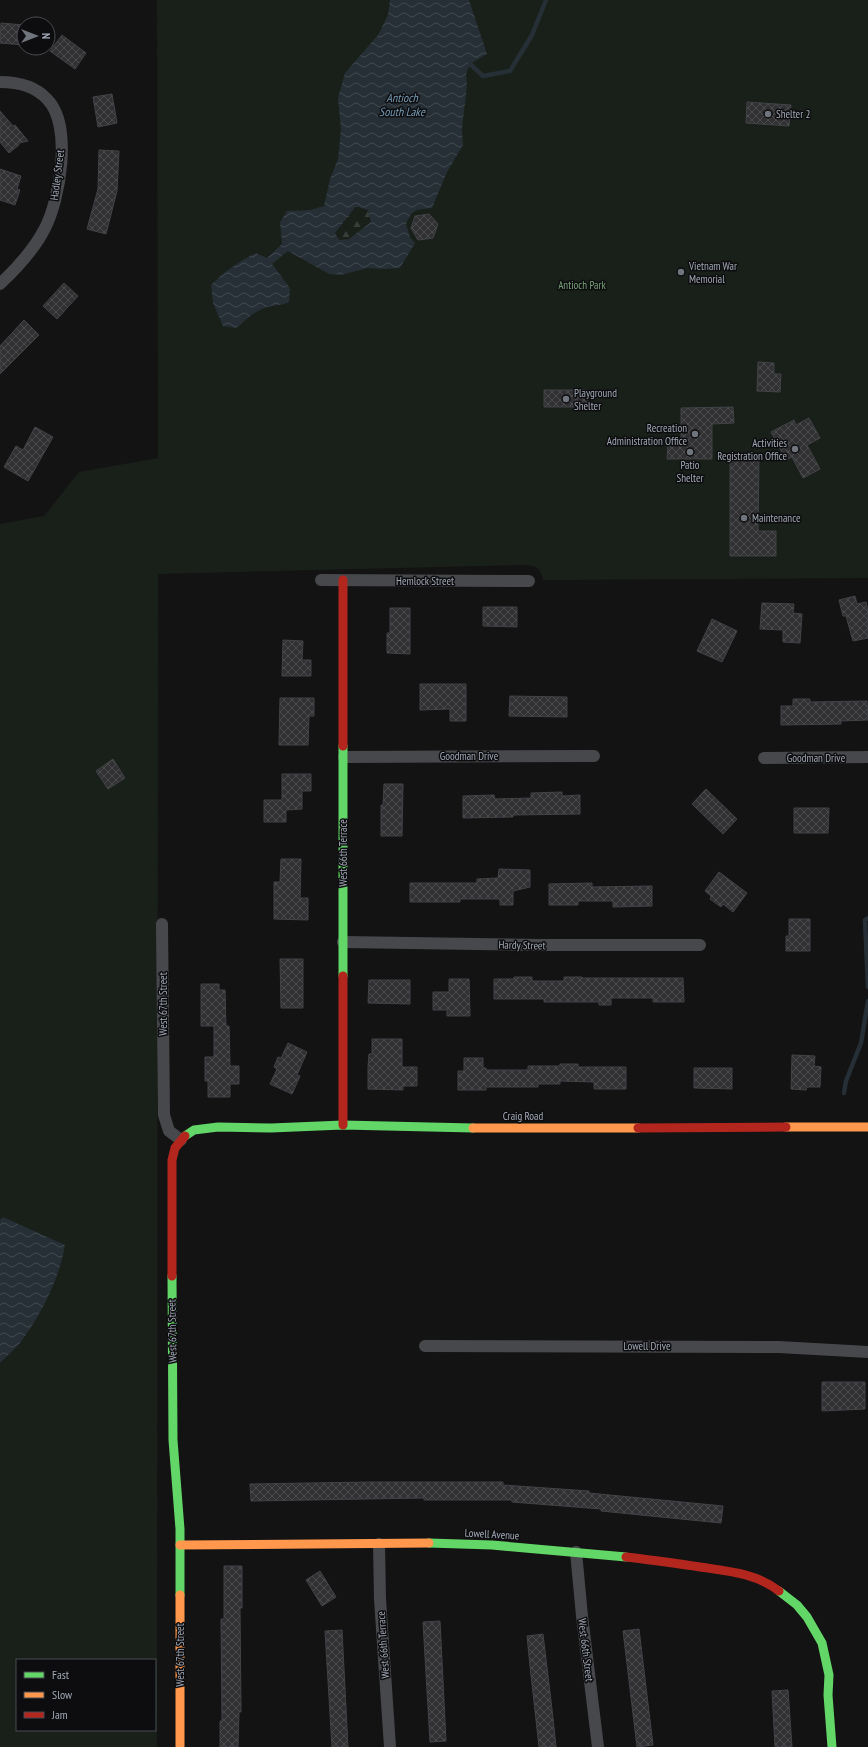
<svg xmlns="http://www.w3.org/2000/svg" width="868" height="1747" font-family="'PT Sans Narrow',sans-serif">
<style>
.green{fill:#19201a;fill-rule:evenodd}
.forest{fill:url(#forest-firs)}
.water{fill:url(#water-waves);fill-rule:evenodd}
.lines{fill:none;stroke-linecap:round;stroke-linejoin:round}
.stream{stroke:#252f35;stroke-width:4.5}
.building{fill:url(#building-cross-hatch);stroke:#414347}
.street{stroke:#47484c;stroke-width:12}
.fast{stroke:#63d668;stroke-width:9}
.slow{stroke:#ff974d;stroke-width:9}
.jam{stroke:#b3261e;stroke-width:9}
.poi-dot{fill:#70747d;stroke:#0d0d0f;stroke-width:1.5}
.labels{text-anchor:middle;stroke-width:3;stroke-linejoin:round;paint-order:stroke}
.poi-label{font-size:11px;fill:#a2a9b6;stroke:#0d0d0f;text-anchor:start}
.street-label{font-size:11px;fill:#a2a9b6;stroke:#0d0d0f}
.park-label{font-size:11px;fill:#78a278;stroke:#0d0d0f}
.water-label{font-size:12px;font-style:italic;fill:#769bb4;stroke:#0d0d0f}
</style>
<defs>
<pattern id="forest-firs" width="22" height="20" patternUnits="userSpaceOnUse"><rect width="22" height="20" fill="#19201a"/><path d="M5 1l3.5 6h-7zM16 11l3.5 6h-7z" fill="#373e39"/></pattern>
<pattern id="water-waves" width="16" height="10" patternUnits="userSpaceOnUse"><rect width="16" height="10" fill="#252f35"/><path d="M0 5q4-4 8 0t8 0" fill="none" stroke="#424a50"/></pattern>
<pattern id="building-cross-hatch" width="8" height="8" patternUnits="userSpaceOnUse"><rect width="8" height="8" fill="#313133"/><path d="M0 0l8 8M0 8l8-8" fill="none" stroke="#4c4c4e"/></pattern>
</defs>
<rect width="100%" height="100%" fill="#131313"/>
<!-- green -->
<path class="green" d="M157,0h711v578l-325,2c-3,-16 -9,-14 -24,-15l-361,9 -1,1173h-157v-1223l44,-8 35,-44 79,-14zM17,1660h138v70h-138z"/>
<!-- forest -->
<path class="forest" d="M356,206l12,4 3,12 -22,17 -10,1 -4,-7z"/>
<!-- water -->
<path class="water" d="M390,0h79l18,54 -17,10 -4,10 1,12 -5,42 1,17 -16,27 -15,36c-16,2 -19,0 -26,16l4,13 5,6 -15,25 -15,1 -17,-1 -27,7 -12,-1 -41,-23 -16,13 18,24 -1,14c-9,5 -18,2 -27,7 -10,4 -18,13 -26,19l-13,-2 -10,-23 -2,-18c13,-13 28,-24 45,-32l11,5 15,-14 -2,-22 7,-11 23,-1 14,-4 6,-27 8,-20 3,-30 -3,-31 7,-25 33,-38 10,-20zM356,206l12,4 3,12 -22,17 -10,1 -4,-7z
M3,1217l62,28c-6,35 -24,70 -45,98 -6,7 -14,14 -20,20v-143z"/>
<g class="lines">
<!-- stream -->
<path class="stream" d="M470,64l13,12 27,-5 22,-36 14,-35
M868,918l-3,2 3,67
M844,1093l2,-12 15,-38 7,-42"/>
</g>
<!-- building -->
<path class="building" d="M1,23l23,2v20l-24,-2z
M62,35l24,18 -11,16 -25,-18z
M112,94l5,29 -19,4 -5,-30z
M747,102l44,3 -2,21 -43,-3z
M0,111l13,15 2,-1 13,16 -9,2v2l-10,8 -9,-11z
M99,150l20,1 -2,40 -11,43 -19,-5 11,-40z
M0,169l21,7 -4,13 3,1 -5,15 -15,-5z
M429,214l9,10 -5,14 -15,2 -7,-12 4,-12z
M64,283l14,13 -21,23 -14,-13z
M24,320l15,15 -39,39v-28z
M758,362l16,1v11h7l-1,18 -23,-1z
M544,390h44v17h-44z
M733,407l1,16 -22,1v35h-45l1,-15 13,1v-37z
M809,418l11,20 -13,7 13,24 -17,9 -11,-21 -6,3 -15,-28 23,-12 2,5z
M35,427l18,10 -25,44 -24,-14 12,-21 7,4z
M730,457h29l-1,74h18v25h-46z
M855,596l2,8 9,-2 2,9v27l-15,3 -7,-25h-3l-4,-16z
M762,603l32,1 -1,9 9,1 -2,29 -17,-1v-12l-23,-1z
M483,607h34v20l-34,-1z
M390,608h20v46l-23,-1v-20h3z
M712,619l25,12 -15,31 -25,-11z
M283,640l20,1 -1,19h9v16h-29z
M420,684h46v37h-16v-12l-30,1z
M510,696l57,1v20l-58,-1z
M280,698h34v18h-5l-1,29h-29z
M793,699h17v3l57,-1 1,19 -27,1v3l-60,1v-19h12z
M113,759l12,19 -17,11 -12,-18z
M282,774h29v17h-9v18l-16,1v12h-22v-22h18z
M384,784h19l-1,52h-21v-31h2z
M706,789l31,30 -14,15 -31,-30z
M562,792v4l18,-1v19l-67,1v2l-50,1v-22l31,-1 1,4 36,-1v-5z
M794,808h35l-1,25h-34z
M281,859h20l-1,39h8v22l-34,-1v-37h6z
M499,869l31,1v17l-17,4v14h-13v-6h-40v3h-50v-19h67v-4l21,-1z
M719,872l28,21 -14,19 -10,-8 -2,3 -11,-8 1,-3 -6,-5z
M592,883v4l60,-1v20l-39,1v-6h-35v4h-29v-21z
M789,919h21v32h-24v-15h3z
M280,959h23v49h-22z
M514,977h18v4h32v-4h18v1h101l1,24h-31v-4h-42v7h-12v-3h-55v-3h-50v-20h20z
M449,979h20l1,37h-23v-6h-14v-18h16z
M369,980h41v24l-42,-1z
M201,984h18v6h6l1,36h3l1,40h9v18h-9v13h-22v-16h-3v-24h9v-31h-13z
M372,1039h30v28h15v19h-14v4l-35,-1v-22l1,-13h3z
M288,1043l19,9 -10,23 3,1 -8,18 -22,-10 7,-15 -3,-2 4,-10 3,1z
M792,1055l23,1 -1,10 7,1 -1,20h-13l-1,3 -15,-1z
M464,1058h19v10h3v2h42v-4h32v-2h18v3h48v22h-32v-7l-34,-1v3h-22v3h-52v3h-28v-19h6z
M694,1068h38v21l-38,-1z
M822,1382h43v27l-43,2z
M370,1482h133v3l86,6v2l134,13 -2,17 -120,-12v-2l-89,-7v-2h-88v-2l-173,3 -1,-17z
M224,1566h18v42h-2l1,104h-2l-1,35h-18v-26h2l-1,-102h3z
M320,1571l16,26 -14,9 -16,-26z
M440,1621l6,120 -16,1 -7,-120z
M639,1629l14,116 -16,2 -14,-116z
M342,1630l6,117h-16l-7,-116z
M543,1634l10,84 3,29h-17l-9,-81 -3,-30z
M788,1690l4,57h-17l-3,-56z"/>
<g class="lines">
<!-- street -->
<path class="street" d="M0,82c17,0 35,4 47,17 26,26 13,102 -3,131 -11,21 -27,38 -44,54
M321,580l208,1
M344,757l250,-1
M764,758l104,-1
M162,924l2,191 5,16 12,9
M343,942l197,3h160
M425,1346l354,1 89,5
M379,1544l1,55 10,148
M576,1552l6,64 16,131"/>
<!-- fast -->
<path class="fast" d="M343,746v230
M185,1136l9,-6 24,-3 53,1 72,-3 130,3
M172,1276l1,164 7,89v66
M429,1543l63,2 134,12
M779,1591l18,14 10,12 15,26 7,32 -1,20 4,52"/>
<!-- slow -->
<path class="slow" d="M786,1127h82
M473,1128h165
M180,1545l249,-2
M180,1595v152"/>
<!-- jam -->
<path class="jam" d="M343,580v166
M343,976v149
M638,1128l148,-1
M172,1276v-116l3,-12 10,-12
M626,1557c25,3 49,6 74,10 27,4 56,6 79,24"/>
</g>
<!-- markers -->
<g class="poi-dot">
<circle cx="768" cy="114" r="4"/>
<circle cx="681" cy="272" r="4"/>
<circle cx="566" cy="399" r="4"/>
<circle cx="695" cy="434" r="4"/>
<circle cx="795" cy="449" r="4"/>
<circle cx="690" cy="452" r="4"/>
<circle cx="744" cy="518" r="4"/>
</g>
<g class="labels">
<!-- poi labels -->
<g class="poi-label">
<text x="776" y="118">Shelter 2</text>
<text x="689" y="270">Vietnam War<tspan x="689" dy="13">Memorial</tspan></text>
<text x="574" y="397">Playground<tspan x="574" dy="13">Shelter</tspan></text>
<text x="687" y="432" text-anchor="end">Recreation<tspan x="687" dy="13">Administration Office</tspan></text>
<text x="787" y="447" text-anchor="end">Activities<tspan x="787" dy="13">Registration Office</tspan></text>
<text x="690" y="469" text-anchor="middle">Patio<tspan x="690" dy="13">Shelter</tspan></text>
<text x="752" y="522">Maintenance</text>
</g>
<!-- street labels -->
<g class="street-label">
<text transform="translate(57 175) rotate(-83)" y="4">Hadley Street</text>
<text x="425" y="585">Hemlock Street</text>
<text x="469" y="760">Goodman Drive</text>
<text x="816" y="762">Goodman Drive</text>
<text transform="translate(343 853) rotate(-90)" y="4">West 66th Terrace</text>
<text transform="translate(522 945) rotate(1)" y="4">Hardy Street</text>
<text transform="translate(163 1004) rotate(-90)" y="4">West 67th Street</text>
<text x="523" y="1120">Craig Road</text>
<text transform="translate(172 1331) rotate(-91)" y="4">West 67th Street</text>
<text x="647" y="1350">Lowell Drive</text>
<text transform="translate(492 1534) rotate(3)" y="4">Lowell Avenue</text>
<text transform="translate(383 1645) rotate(-94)" y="4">West 66th Terrace</text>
<text transform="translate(586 1650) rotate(83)" y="4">West 66th Street</text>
<text transform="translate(180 1655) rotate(-90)" y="4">West 67th Street</text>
</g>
<!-- park labels -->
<g class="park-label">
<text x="582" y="289">Antioch Park</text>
</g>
<!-- water labels -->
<g class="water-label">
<text x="402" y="102">Antioch<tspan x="402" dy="14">South Lake</tspan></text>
</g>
</g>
<!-- legend -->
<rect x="16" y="1659" width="140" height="72" fill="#0d0d0f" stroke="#494b52"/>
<rect x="24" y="1672" width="20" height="6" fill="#63d668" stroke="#494b52"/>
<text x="52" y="1679" font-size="12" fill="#a2a9b6">Fast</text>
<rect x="24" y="1692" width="20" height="6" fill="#ff974d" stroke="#494b52"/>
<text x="52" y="1699" font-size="12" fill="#a2a9b6">Slow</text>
<rect x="24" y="1712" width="20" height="6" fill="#b3261e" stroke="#494b52"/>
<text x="52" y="1719" font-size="12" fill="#a2a9b6">Jam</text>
<!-- north arrow -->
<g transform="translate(36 36) rotate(90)"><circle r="19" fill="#0d0d0f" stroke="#494b52"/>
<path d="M0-3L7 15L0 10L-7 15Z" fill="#70747d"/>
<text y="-6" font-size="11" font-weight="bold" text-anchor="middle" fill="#a2a9b6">N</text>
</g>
</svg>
